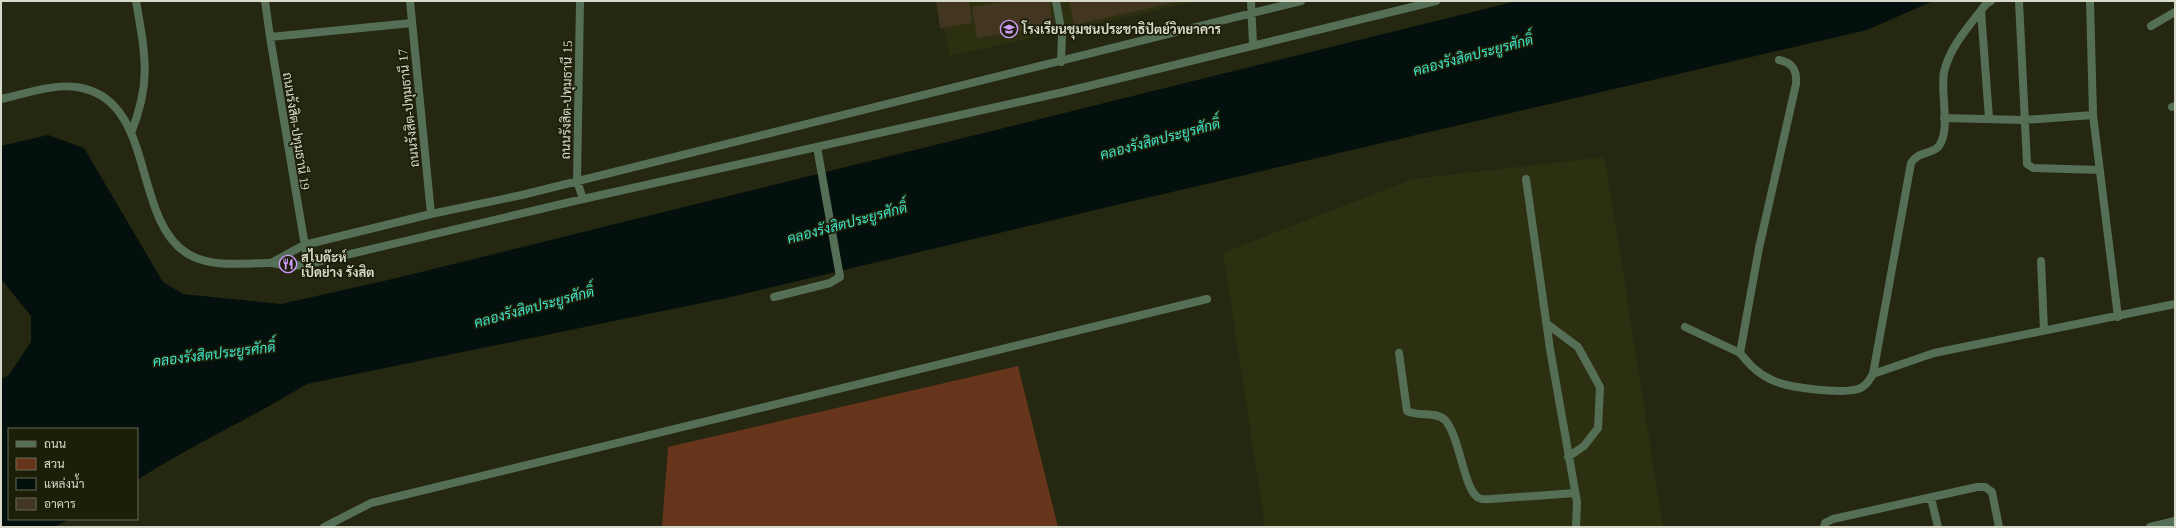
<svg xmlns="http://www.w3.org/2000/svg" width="2176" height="528" font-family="'Times New Roman',Sarabun,serif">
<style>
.built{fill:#2c2f10}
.green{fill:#66351b}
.water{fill:#03100d}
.building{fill:#433621}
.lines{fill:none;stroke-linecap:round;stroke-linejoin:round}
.service{stroke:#556f57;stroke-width:8}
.minor{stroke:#556f57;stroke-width:8}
.labels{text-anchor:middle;stroke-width:3.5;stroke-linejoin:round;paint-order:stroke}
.poi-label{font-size:13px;font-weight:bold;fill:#d7d9cb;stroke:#1c1e07;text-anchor:start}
.street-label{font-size:13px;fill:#d7d9cb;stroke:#1c1e07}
.water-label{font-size:14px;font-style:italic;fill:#3fe4ca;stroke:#1c1e07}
</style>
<rect width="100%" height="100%" fill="#252710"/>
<!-- built -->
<path class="built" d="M938,1h261l-249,55z
M1605,157l58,370h-398l-42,-274 189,-74z"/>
<!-- green -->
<path class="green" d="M1018,366l40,161h-396l6,-80z"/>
<!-- water -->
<path class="water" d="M1517,1h416l-66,29 -751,175 -385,92 -424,87c-56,34 -115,61 -170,96v-51h-128v90h61l-16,8h-53v-148l7,-3 23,-34v-26l-30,-37v-133l47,-11 36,13 79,134 20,12 98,10 116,-26z"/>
<!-- building -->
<path class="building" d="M936,1h33l3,22 -32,5z
M1009,1h40l4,24 -76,13 -5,-31z
M1069,1h108v1l-103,23z"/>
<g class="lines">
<!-- service -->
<path class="service" d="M1056,1l6,34 -1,27
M1779,60c14,3 18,10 17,24l-37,164 -19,105c9,11 17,20 30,26 16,9 71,15 88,10 8,-2 11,-9 15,-15
M2041,261l3,69
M1685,327l55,26
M1399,353l8,58c11,6 30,0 38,9 15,16 19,72 34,78 3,2 8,1 12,1l84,-6"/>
<!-- minor -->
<path class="minor" d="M265,1l5,36 38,227
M410,1l21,213
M580,1l-3,180 6,18
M1251,1l2,44
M1991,1l-5,3c-16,21 -36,42 -42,68 -4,21 7,57 -5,74 -7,9 -20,4 -28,17l-38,211 61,-21 241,-49
M2019,1l8,163 6,4 67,2
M2090,1l3,114 25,202
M1981,11l8,107
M2151,26l24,-14
M270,37l142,-14
M1,99c24,-5 56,-17 81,-11 74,16 50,132 106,166 24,14 55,9 81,9 7,0 14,3 21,3 6,0 12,-1 18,-2l275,-65 485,-108 368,-90
M2172,107l3,-1
M1944,118l80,2 69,-5
M131,133c21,-52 14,-79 5,-132
M1526,179l24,170 27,153 -1,25
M271,263l33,-18 127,-31 91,-19 779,-194
M774,297l56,-14 10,-6 -23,-130
M1547,324l31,23 22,40 -2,41 -14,18 -16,11
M1931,498l7,29
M324,527l47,-24 836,-204
M1824,527l1,-4 8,-4 144,-32h8l7,5 7,35
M2150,527l25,-6"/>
</g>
<!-- icons -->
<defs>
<symbol id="school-ring" viewBox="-11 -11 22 22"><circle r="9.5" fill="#1c1e07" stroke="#d09dff" stroke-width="1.5"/><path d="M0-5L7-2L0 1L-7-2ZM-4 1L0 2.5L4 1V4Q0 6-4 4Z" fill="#d09dff"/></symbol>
<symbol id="restaurant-ring" viewBox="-11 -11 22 22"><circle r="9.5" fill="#1c1e07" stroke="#d09dff" stroke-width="1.5"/><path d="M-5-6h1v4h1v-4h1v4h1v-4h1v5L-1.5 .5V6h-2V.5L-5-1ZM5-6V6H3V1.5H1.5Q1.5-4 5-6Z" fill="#d09dff"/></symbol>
</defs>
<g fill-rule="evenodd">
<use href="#school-ring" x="999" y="19" width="20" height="20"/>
<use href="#restaurant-ring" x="278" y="254" width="20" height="20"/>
</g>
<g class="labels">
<!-- poi labels -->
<g class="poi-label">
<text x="1022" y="34">โรงเรียนชุมชนประชาธิปัตย์วิทยาคาร</text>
<text x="301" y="262">สุไบด๊ะห์<tspan x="301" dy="15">เป็ดย่าง รังสิต</tspan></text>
</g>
<!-- street labels -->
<g class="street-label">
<text transform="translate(566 100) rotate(-89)" y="5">ถนนรังสิต-ปทุมธานี 15</text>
<text transform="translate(408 108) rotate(-96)" y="5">ถนนรังสิต-ปทุมธานี 17</text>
<text transform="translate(297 131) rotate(81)" y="5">ถนนรังสิต-ปทุมธานี 19</text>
</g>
<!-- water labels -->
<g class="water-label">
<text transform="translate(1473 55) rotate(-15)" y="5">คลองรังสิตประยูรศักดิ์</text>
<text transform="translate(1160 139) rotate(-15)" y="5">คลองรังสิตประยูรศักดิ์</text>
<text transform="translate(847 223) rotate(-15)" y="5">คลองรังสิตประยูรศักดิ์</text>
<text transform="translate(534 307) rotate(-15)" y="5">คลองรังสิตประยูรศักดิ์</text>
<text transform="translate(214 354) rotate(-7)" y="5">คลองรังสิตประยูรศักดิ์</text>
</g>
</g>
<!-- border -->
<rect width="2176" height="528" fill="none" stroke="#d7d9cb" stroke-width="4"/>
<!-- legend -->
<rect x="8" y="428" width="130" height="92" fill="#1c1e07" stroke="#676955"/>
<rect x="16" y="441" width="20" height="6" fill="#556f57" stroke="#676955"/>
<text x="44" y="448" font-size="12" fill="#d7d9cb">ถนน</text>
<rect x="16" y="458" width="20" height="12" fill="#66351b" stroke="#676955"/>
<text x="44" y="468" font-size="12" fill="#d7d9cb">สวน</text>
<rect x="16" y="478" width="20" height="12" fill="#03100d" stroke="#676955"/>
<text x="44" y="488" font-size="12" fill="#d7d9cb">แหล่งน้ำ</text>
<rect x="16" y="498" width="20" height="12" fill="#433621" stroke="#676955"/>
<text x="44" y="508" font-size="12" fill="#d7d9cb">อาคาร</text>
</svg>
